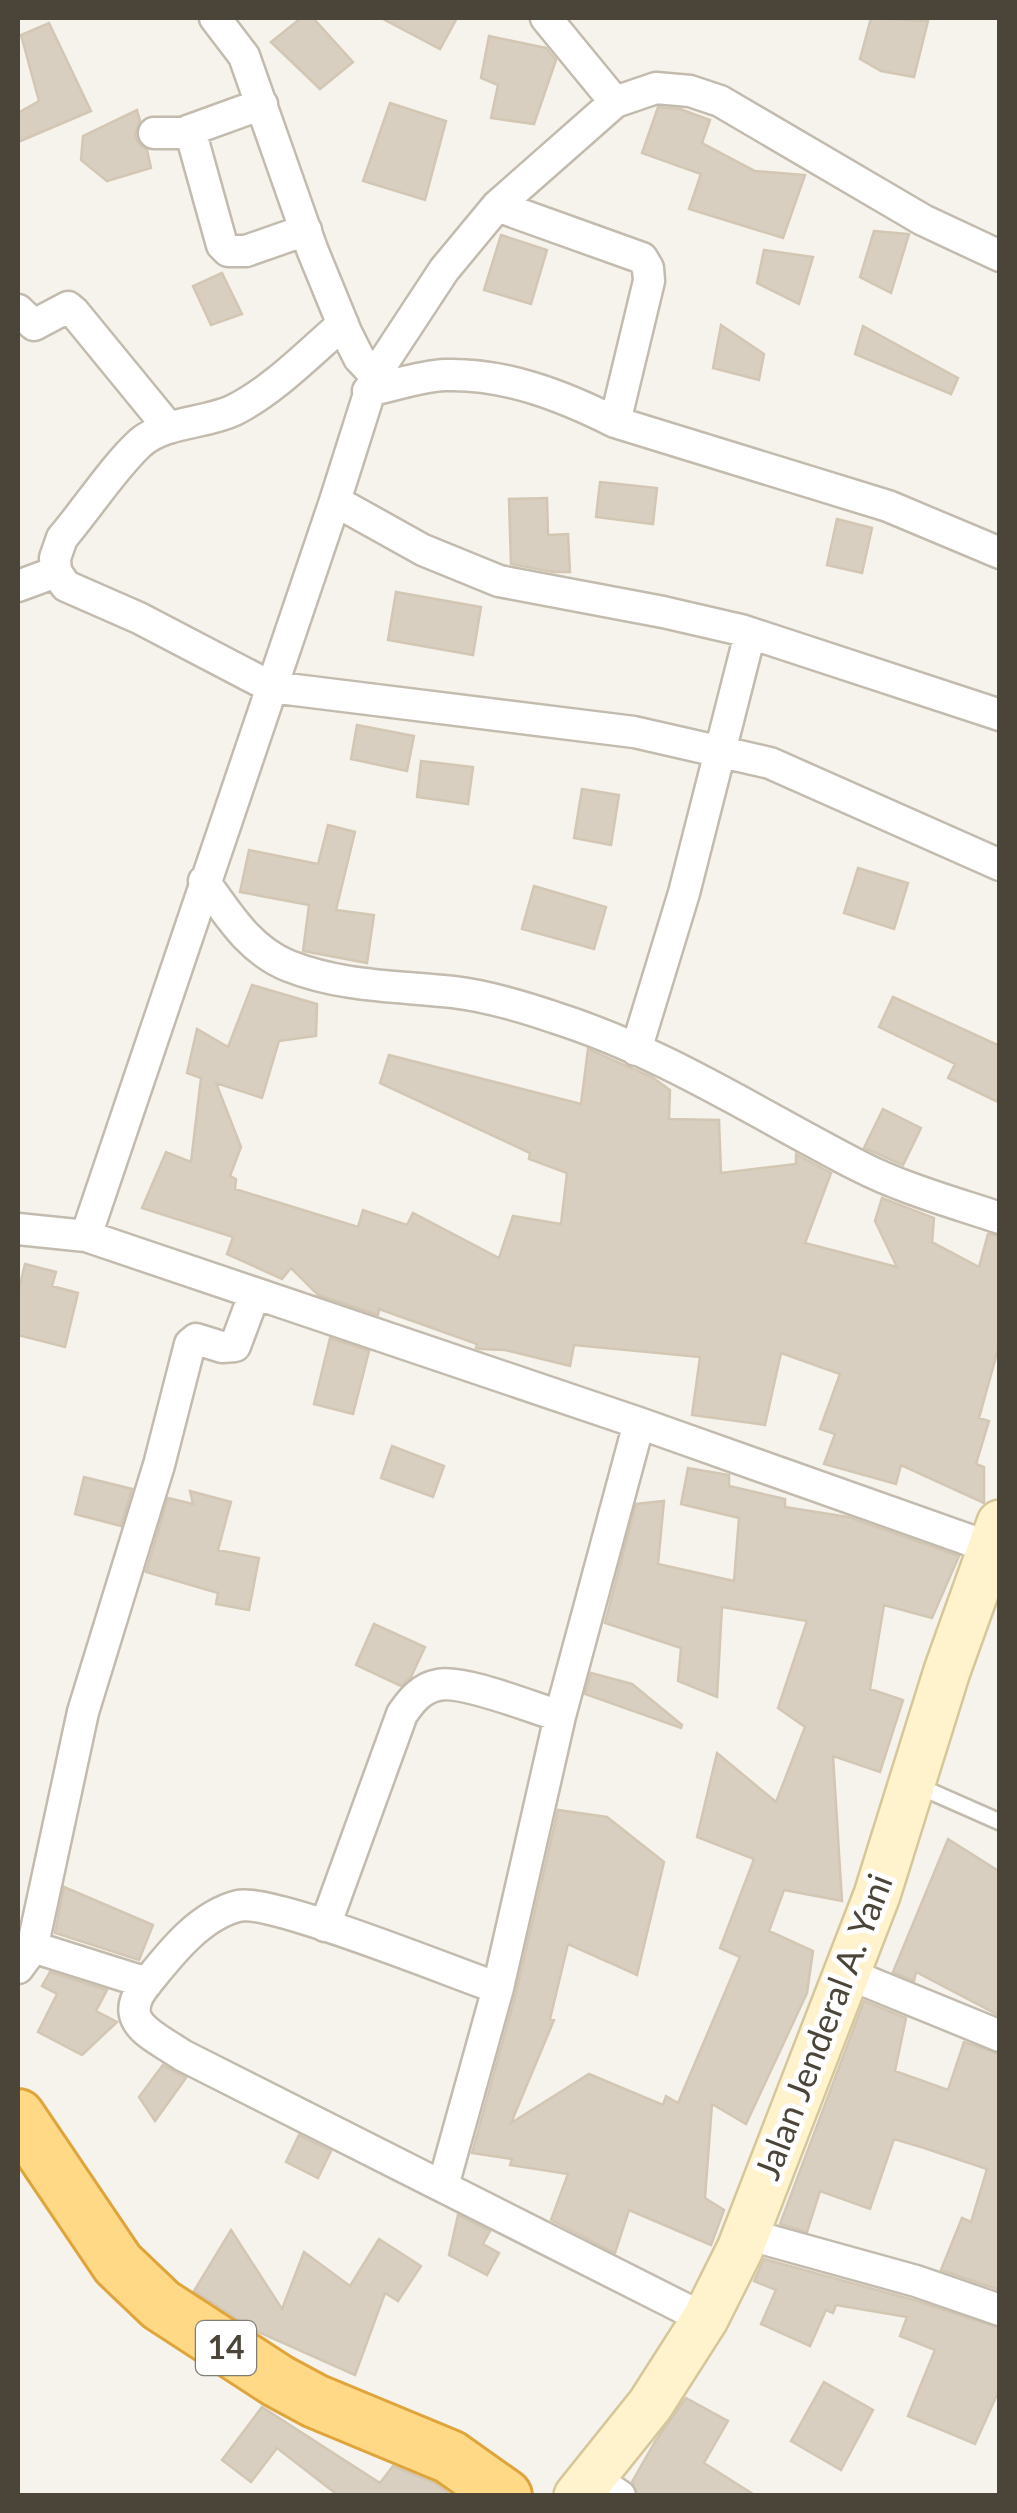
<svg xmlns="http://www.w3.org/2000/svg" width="1017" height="2513" font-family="Lato,sans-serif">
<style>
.building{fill:#d8cfc1;stroke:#d3c7b4;stroke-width:2.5}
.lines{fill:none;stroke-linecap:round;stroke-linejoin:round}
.service-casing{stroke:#c2bbae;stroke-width:20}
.minor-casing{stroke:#c2bbae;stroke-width:35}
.secondary-casing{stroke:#d6c79b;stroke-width:50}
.trunk-casing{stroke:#e0a43c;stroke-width:58}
.service{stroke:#fff;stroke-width:15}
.minor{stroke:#fff;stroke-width:30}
.secondary{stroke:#fff3cd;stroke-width:45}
.trunk{stroke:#ffd985;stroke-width:52}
.labels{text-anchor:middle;stroke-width:10;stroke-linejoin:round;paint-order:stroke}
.shield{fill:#fff;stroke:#817c74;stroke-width:2.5}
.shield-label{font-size:32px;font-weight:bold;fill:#4b4439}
.street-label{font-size:35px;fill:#4b4439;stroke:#fff}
</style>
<rect width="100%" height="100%" fill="#f6f3ec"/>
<!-- building -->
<path class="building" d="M301,18h12l40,44 -33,27 -49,-47z
M381,18h76l-17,31z
M871,18l57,3 -14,56 -33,-6 -21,-12z
M49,23l42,88 -73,31v-29l21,-12 -18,-66z
M489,36l57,12 10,12 -22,64 -43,-6 7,-33 -17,-7z
M390,103l56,18 -21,79 -62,-19z
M658,107l22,2 30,11 -8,23 53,28 50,4 -22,63 -94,-29 12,-35 -59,-21z
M137,110l3,11 -5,13 3,9 9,7 4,18 -44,13 -26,-21 2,-24z
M874,231l35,3 -18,59 -31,-16z
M501,235l46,15 -16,54 -47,-14z
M764,250l49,7 -14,47 -42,-21z
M222,273l20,41 -31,11 -18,-39z
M721,325l43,29 -5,26 -46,-12z
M863,326l95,52 -7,16 -96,-40z
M600,482l57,6 -4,36 -57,-7z
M547,498l1,37 20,-1 2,38h-17l-42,-8 -2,-65z
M837,519l35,9 -10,45 -35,-8z
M396,592l85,15 -8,48 -85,-15z
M357,725l57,11 -7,35 -56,-12z
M421,761l52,6 -5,37 -51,-7z
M582,789l37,6 -8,50 -37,-7z
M328,825l27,7 -19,78 38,5 -7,48 -64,-12 6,-46 -69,-13 9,-42 69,14z
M858,868l50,15 -14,46 -50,-16z
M534,886l72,21 -12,42 -72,-20z
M252,985l65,19 -1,32 -37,5 -17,57 -46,-15 25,64 -11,29 6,3 -1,10 123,38 5,-17 44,15 6,-12 86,45 14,-42 48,8 6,-51 -38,-14 1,-6 -150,-70 9,-28 192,49 7,-55 64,28 18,13 -1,29 50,1 2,53 75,-9v-10l35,19 -26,70 92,24 -22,-46 7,-23 52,20 -2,24 47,25 9,-33 12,2v106l-21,76 10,3 -13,43 8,3v36l-83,-38 -5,19 -72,-20 11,-30 -15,-5 20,-55 -59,-21 -16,72 -73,-10 8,-58 -126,-12 -4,21 -65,-16 -25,-1 -4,-1 1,-4 -98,-35 -1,6 -60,-20 -27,-27 -9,11 -55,-25 6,-17 -91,-29 24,-56 25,10 10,-84 -14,-5 10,-44 31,18z
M893,997l107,49v57l-52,-25 7,-14 -76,-37z
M883,1109l38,19 -18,37 -39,-17z
M25,1264l31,8 -4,14 26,7 -13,54 -47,-12v-42z
M330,1338l39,13 -16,63 -39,-10z
M392,1446l52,20 -11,31 -52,-19z
M688,1468l41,7v11l56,13v8l63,10 111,39 -27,62 -48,-13 -14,84 33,11 -23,72 -47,-16 9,145 -58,-11 -15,41 44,20 -6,42 -61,131 -34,-20 -7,94 19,12 -13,35 -82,-35 -14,43 -64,-33 17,-46 -58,-9 2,-6 -40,-6 44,-160 42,-183 49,7 57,45 -27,113 -69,-31 -18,75 4,1 -43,103 78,-49 74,31 3,-9 12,7 62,-146 -20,-9 34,-89 -57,-22 20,-84 59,49 29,-75 -27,-19 29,-87 -85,-14 -5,90 -39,-16 3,-33 -76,-25 31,-119 28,-3 -6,63 76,17 5,-63 -58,-14z
M84,1477l48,12 -11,37 -46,-12z
M190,1491l41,11 -13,48 41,8 -10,52 -33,-6 2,-11 -72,-21 22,-74 25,6z
M374,1624l51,23 -14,30 -10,9 -45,-21z
M591,1673l41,11 50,41 -1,3 -96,-34z
M948,1839l52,33v144l-84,-44 -2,9 -21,-9z
M64,1887l89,38 -14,35 -84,-27z
M50,1972l57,18 -11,21 21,11 -35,33 -44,-23 19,-38 -15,-8z
M864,2001l42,17 -11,53 53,19 16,-48 36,12v236l-59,-20 21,-52 9,4 16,-53 -66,-22 -27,-8 -24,70 -50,-18 -13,41 -27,-8z
M163,2065l23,13 -31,43 -16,-24z
M299,2135l32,16 -13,27 -32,-16z
M458,2215l32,16 -7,13 16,9 -12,22 -38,-20z
M231,2230l51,79 22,-57 46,34 29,-47 42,27 -23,35 -13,-8 -30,82 -99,-44 -62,-40z
M764,2259l146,40 90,29v60l-25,56 -67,-28 27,-66 -35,-14 7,-19 -71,-12 -3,8 -7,-3 -16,36 -49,-22 15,-34 -22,-9z
M824,2382l49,28 -32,60 -50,-29z
M686,2398l42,23 -24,42 52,33h-118l-6,-14 24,-42z
M262,2407l118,76 13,-17 42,17 17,13h-113l-62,-48 -26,34 -29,-22z"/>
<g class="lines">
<defs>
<path id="service" d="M916,1785l84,37"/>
<path id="minor" d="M215,18l29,38 68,193 34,83 13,26 16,17
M546,18l69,84
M190,130l32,115 6,6h18l60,-21
M154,133h28l80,-29
M497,206l145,52 6,10 1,13 -34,141 273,84 112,47
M1000,256l-77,-36 -203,-119 -30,-10 -34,-3 -41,14 -118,104 -53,64 -69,105 -40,126 -249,735 553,187 361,128
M18,310l16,15 34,-18 6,5 95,116
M343,324c-34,29 -69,66 -109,86 -29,14 -69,11 -94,33 -26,24 -54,67 -78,95l-7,20 1,14 10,14 73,32 132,69 363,45 136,31 230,102
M368,391c25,-5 52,-15 77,-16 60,-2 118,21 170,47
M335,501l88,49 76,31 164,31 78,18 259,85
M18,586l38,-14
M204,881c24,33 45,69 85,85 53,21 108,20 164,26 34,4 71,15 103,26 107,34 202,96 301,147 44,23 95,37 143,53
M636,1050l48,-157 66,-259
M18,1229l68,7
M325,1926l77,-212c9,-13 19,-26 36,-29 24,-6 95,23 122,31
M32,1949l51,-237 76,-247 31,-121 6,-5 26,8 13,-1 19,-51
M18,1968l14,-19h7l108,34
M846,1973l154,63
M498,1988c-44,-15 -227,-90 -260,-82 -39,10 -68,48 -92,78 -31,38 7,51 36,71l523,264
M443,2186l55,-198 62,-272 79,-293
M746,2234l170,47 84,29
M592,2477l28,19"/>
<path id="secondary" d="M577,2496l73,-91 55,-86 35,-70 137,-354 70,-224 53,-148"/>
<path id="trunk" d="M18,2116l100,148 43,41 117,76 37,20 135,56 55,39"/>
</defs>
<!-- service casing -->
<use href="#service" class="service-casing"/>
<!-- minor casing -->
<use href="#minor" class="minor-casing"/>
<!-- secondary casing -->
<use href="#secondary" class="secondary-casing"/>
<!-- trunk casing -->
<use href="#trunk" class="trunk-casing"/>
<!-- service -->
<use href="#service" class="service"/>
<!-- minor -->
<use href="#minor" class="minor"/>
<!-- secondary -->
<use href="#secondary" class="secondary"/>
<!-- trunk -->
<use href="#trunk" class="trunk"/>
</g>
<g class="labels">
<!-- shield labels -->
<rect class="shield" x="196" y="2321" width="60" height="54" rx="8"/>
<g class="shield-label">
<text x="226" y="2359">14</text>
</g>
<!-- street labels -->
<g class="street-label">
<text transform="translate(824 2027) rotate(-69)" y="12">Jalan Jenderal A. Yani</text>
</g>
</g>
<!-- border -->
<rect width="1017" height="2513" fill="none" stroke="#4b4439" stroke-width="40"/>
</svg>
